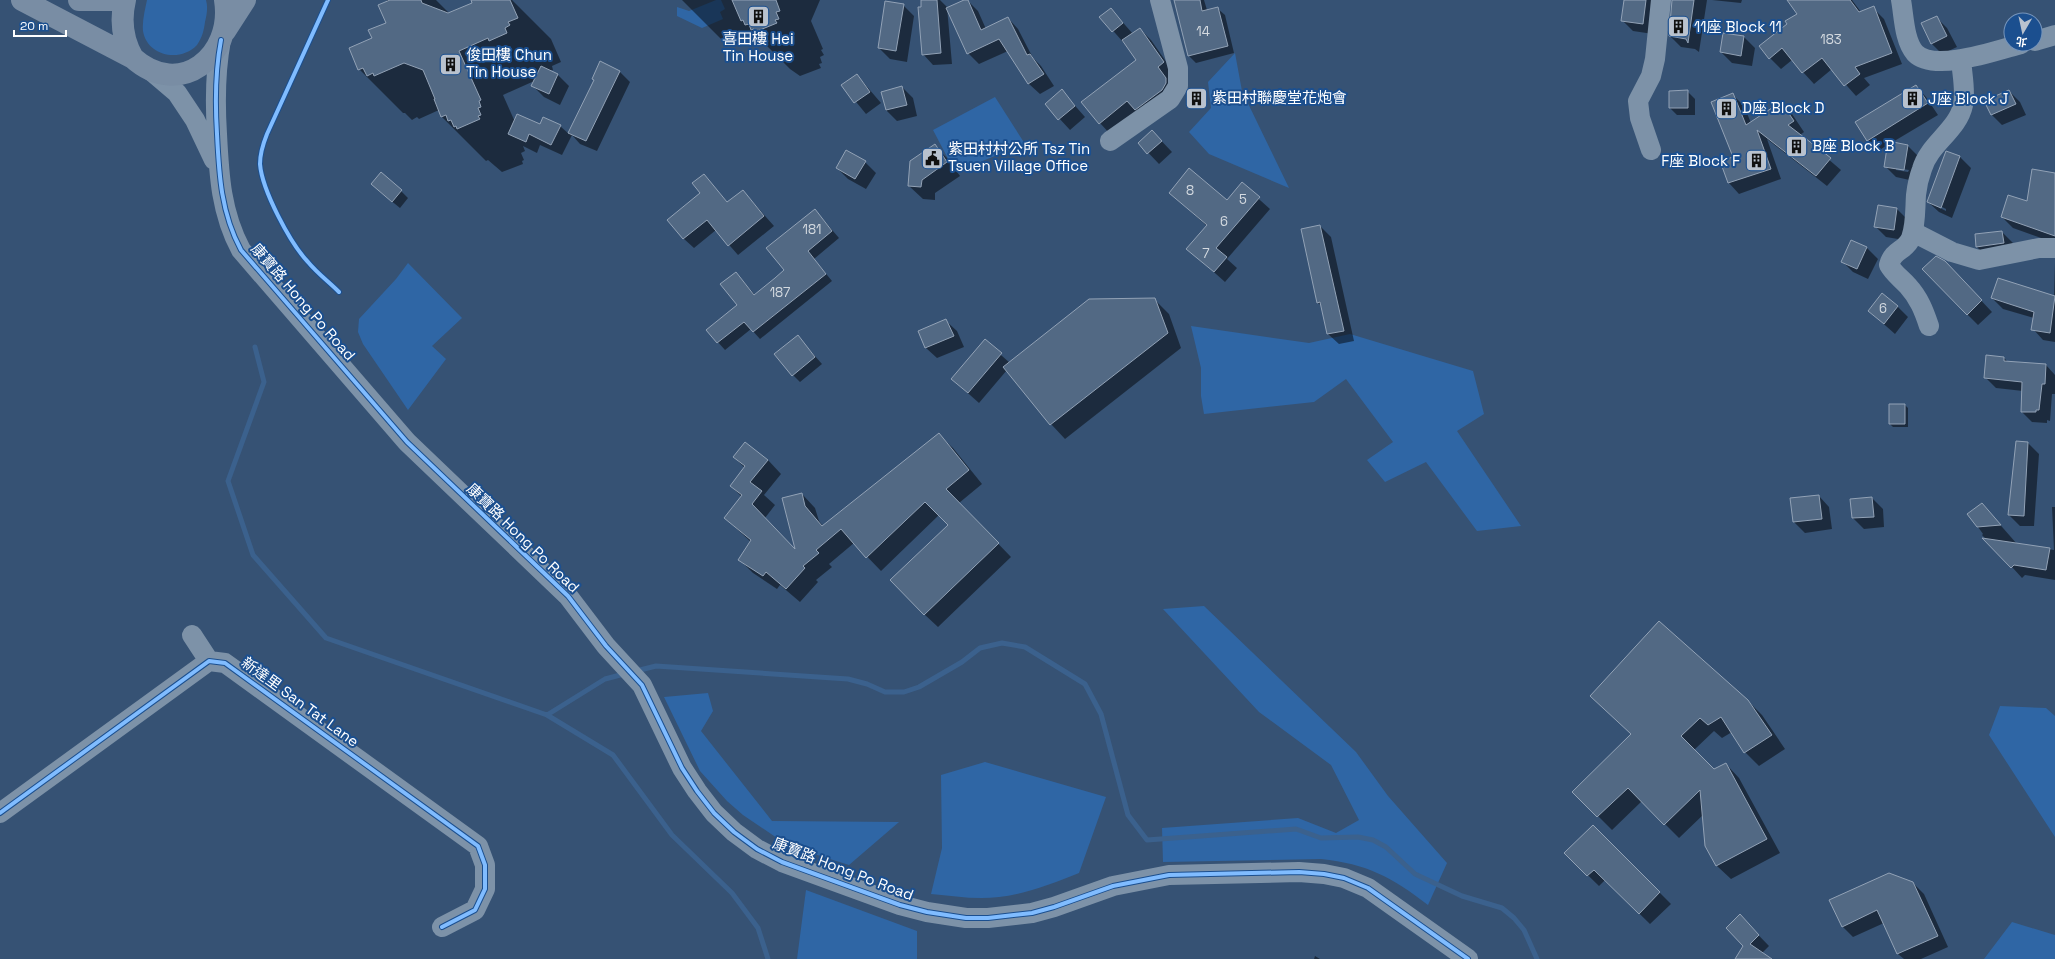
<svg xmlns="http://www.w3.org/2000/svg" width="2055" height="959" font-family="'Space Grotesk','Noto Sans TC',sans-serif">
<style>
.green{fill:#2f66a5}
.shadow{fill:#0007;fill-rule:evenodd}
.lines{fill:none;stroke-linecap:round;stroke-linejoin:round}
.stream{stroke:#3b618d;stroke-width:5}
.building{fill:#526984;stroke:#92a2b6}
.street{stroke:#7d92a8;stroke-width:20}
.secondary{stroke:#798da4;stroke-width:22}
.cycleway-casing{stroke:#1b4f8f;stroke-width:6}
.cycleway{stroke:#80bcff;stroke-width:4}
.labels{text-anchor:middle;stroke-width:4;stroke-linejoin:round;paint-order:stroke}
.number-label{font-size:13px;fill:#d4dae0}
.poi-label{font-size:15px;fill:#fff;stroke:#1b4f8f;text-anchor:start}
.street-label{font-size:15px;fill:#fff;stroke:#1b4f8f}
</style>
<rect width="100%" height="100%" fill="#365274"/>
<!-- green -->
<path class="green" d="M147,0h59c2,7 1,14 -1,22 -1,8 -3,16 -8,23 -17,18 -50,11 -54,-14 -1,-10 2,-21 4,-31z
M716,0h5l4,9 -5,3 3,7 -21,9 -25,-12v-9l12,4z
M1235,53l7,38 47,97 -80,-34 -20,-22 22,-24 -3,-26z
M995,97l30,47 -70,28 -22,-42z
M408,263l54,55 -30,28 14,13 -38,51 -45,-66 -5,-12 1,-13 37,-40z
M1191,326l118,17 41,-9 123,37 11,43 -27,17 64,95 -44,5 -51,-69 -41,20 -18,-22 26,-18 -47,-63 -32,23 -110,12 -3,-18v-28z
M1204,606l152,146 32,44 59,67 -19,42c-36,-28 -61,-41 -107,-46l-158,3 -1,-34 136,-10 38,15 23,-13 -28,-55 -72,-53 -96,-103z
M708,693l5,18 -12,20 71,90 127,1 -50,43 -54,-17 -18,-10 -34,-23 -16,-14 -27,-30 -36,-74z
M2000,706l46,2 9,8v121l-66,-102z
M985,762l121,35 -27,76c-25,10 -53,21 -80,24 -23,3 -45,-1 -68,-3l11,-46 -1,-73z
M806,890l111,41v28h-120z
M2012,922l43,13v24h-71z"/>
<!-- shadow -->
<path class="shadow" d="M387,0h49l14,14 24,-10 1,-4h37l39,39 10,23 -9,4 1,4 -4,1 9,4 11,11 -9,19 -16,-8 -11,-11 -1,-4 -29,13 12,27 25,4h20l9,8 26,-53 25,-9 10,10 -33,69 -17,-7 -8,-9 -10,20 -22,-10 -3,8 -14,-7 2,5 -4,2 3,7 -2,1 1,3 -21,8 -14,-12 -2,1 -44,-44 -3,-7 -20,9 -2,-2 -5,3 -7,-7h-2l-44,-44 14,-30 14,-16z
M682,0h138l-9,21 12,28 -2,1 3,5 -4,2 2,6 -3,1 2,4 -21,8 -10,-7 -31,-31 -17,6 -2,-1 -5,1 -3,-3 -5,2 -2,-3 -2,1z
M922,0h18l7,7 5,57 -19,1 -10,-11z
M967,0l11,11 8,18 22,-11 10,11 15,29 8,8 13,20 -14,8 -11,-10 -21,-33 -29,13 -11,-11z
M1175,0h29l3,10 10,-2 8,7 9,38 -38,10 -7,-7z
M1625,0h33l-5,34 -20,-3 -11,-11z
M1674,0h33l-8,52 -4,-3 -14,-2 -11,-11z
M1712,0h30l-1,3z
M1788,0h64l9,12 12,-4 11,11 18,45 -38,14 6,7 -14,11 -24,-27 -18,15 -22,-24 -11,9 -11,-11 19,-33 9,-11z
M903,5l11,11 -7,46 -17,-3 -11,-11z
M1111,9l22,25 7,-5 11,11 23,33 -6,5 9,12 -67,44 -10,-11 37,-63 -12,-19 -2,1 -22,-25z
M1936,17l11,11 10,19 -15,7 -11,-11z
M1724,34l20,3 11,11 -3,18 -20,-3 -11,-11z
M857,75l24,28 -15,11 -23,-28z
M1916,86l10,11 12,18 -47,28 16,2 11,11 -4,25 -18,-4 -11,-11 4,-22 -11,7 -11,-11zM1896,168l13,2 -1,2 -12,-2z
M902,87l11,11 4,18 -20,5 -11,-11z
M1062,91l23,26 -15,13 -24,-26z
M1687,91l8,8v16h-18l-7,-7z
M2009,91l11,11 6,13 -24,10 -11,-11z
M1733,95l11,11 7,17 30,-20 11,11 12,18 -4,3 41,35 -14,16 -60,-47 14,40 -42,15 -10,-11 5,-26z
M1152,131l20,21 -13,12 -20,-21z
M934,145l14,14 12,17 -25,17v7l-12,-1 -14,-13z
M1947,152l13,5 11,11 -19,50 -13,-6 -11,-10zM1940,206l6,3v2l-6,-3z
M865,162l11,11 -10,16 -18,-10 -11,-11z
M704,175l24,28 15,-12 31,35 -36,29 -22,-25 -22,18 -11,-10 19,-44z
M2055,178v65l-42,-15 -11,-11 25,-15z
M1242,184l28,25 -43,50 10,9 -12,14 -37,-33 19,-23 -37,-33 58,8z
M379,191h22l7,7 -8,10z
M1897,209l11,11 -4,20 -18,-3 -11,-11z
M815,210l24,28 -25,21 18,22 -72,58 -9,-10 -26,21 -18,-20 32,-24 -3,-33 19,22 31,-25z
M1320,226l11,11 23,104 -15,3 -11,-10 -6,-28 -4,-3z
M2002,232l11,11 -25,15 -11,-11z
M1851,241l16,7 11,11 -10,20 -15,-7 -11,-11z
M2055,263v79l-12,-2 -10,-11 1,-11 -31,-9 -11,-11 62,-1z
M1956,274l36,38 -14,13 -11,-11z
M1154,299l15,15 12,34 -116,91 -14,-15 -44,-54 -28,33 -27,-24 33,-38 25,22z
M1897,306l11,11 -13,17 -26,-23z
M946,321l11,10 7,16 -27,11 -11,-10z
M798,337l24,27 -22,18 -7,-7z
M2004,358l4,4 38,3 9,10v19h-3l-2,27 -3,-1v3l-15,-1 -10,-10 1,-21 -27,-3 -11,-11z
M1905,405l3,3v19h-15l-3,-3z
M939,435l14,13 29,36 -23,19 52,54 -73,70 -14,-13 25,-89 -10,-10 -58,56 -27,-28 -25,21 3,3 -16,13 2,2 -18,20 -20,-17 -3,4 -24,-16 -13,-13 11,-18 -26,-24 17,-21 -11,-11 14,-18 -11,-11 34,3 13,14 -17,21 11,10 -10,13 31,33 6,-57 13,14 4,13 4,5z
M2028,443l11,11 -5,72h-14l-11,-11z
M1819,496l10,11 3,22 -27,4 -11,-11z
M1872,498l11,11 1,18 -20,2 -11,-11z
M1982,504l35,40 37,6 -2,-43h3v73l-30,-5 -3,3 -10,-11 -30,-32 1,-1 -14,-20z
M1748,701l14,14 23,34 -26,17 -14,-14 -13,-20 -10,6 -8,-7 -20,19 20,20 12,-6 13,14 41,75 -49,26 -14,-13 -11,-20 -2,-32 -25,24 -37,-37 -30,29 -38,-38 58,-57z
M1593,826l78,78 -21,20 -45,-44 -6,6 -34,-33z
M1913,883l11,11 24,53 -27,12h-17l-6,-5 -14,-31 -31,14 -11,-11z
M1740,916l29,30 -7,7 8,6h-27l2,-13z
M1315,956l5,3h-6z"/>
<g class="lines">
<!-- stream -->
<path class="stream" d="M255,347l9,35 -36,99 25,74 73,83 221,77 58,-36 19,-5
M636,671l20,-5 192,13 19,5 18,8h19l15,-5 43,-25 18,-14 22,-5 23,4 60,37 16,30 27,101 19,25 149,-11 25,9 37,-1 15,3 13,7 29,27 47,22 40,12 12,10 10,12 13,29
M547,715l66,40 59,80 60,58 26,35 10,31"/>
</g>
<!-- building -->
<path class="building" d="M390,0h31l1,3 26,10 24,-10 -1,-3h39l8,18 -10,4 2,3 -5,3 2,5 -18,8 -1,-3 -29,13 22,49 -2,1 2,6 -3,1 3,7 -3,1 2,3 -23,10 -1,-3 -2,1 -3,-7 -3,1 -2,-6 -5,2 -7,-18h1l-12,-29 -19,-7 -30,13 -1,-3 -6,3 -4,-8 -5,2 -9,-22 23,-10 -4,-8 18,-7 -8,-18z
M732,0h44l4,11 -4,1 3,7 -4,1 2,3 -22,9 -1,-3 -3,1 -2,-6 -4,1 -2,-5 -2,1z
M921,0h16l4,53 -19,2 -4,-48h3z
M964,0h4l13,30 27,-13 19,38 3,-1 14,20 -16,10 -29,-45 -32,15 -21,-46z
M1174,0h26l2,11 16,-4 10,39 -40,10z
M1624,0h22l-3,24 -22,-3z
M1672,0h22l-6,43 -2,-4 -17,-3z
M1787,0h63l9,12 15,-6 18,47 -37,14 5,7 -16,12 -22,-28 -20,15 -20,-25 -13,11 -10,-13 28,-22 -2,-3 12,-7z
M885,1l19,3 -8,47 -18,-3z
M1111,8l12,15 -11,9 -13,-15z
M1937,16l10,20 -16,8 -10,-21z
M1140,28l24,34 -6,5 8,11v5l-4,7 -27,20 -8,-9 -28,23 -18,-22 55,-42 -14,-20z
M1723,33l21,3 -3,20 -21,-4z
M600,61l20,10 -34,70 -18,-8 26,-53 -2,-1z
M541,66l17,8 -9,20 -18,-8z
M857,74l13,18 -16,11 -13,-18z
M1916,85l12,18 -61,38 -12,-19z
M902,86l5,19 -21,5 -5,-18z
M1062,89l13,17 -17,14 -13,-16z
M1688,90v18h-19v-17z
M2009,90l7,14 -25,11 -7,-14z
M1733,93l13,32 35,-23 13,19 -6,4 43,33 -15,18 -59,-46 14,39 -43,14 -8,-22 13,-4 -22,-55z
M517,114l23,10 3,-7 18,8 -10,20 -22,-11 -3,8 -18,-8z
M1152,130l10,11 -15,13 -9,-11z
M1888,141l20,4 -4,25 -20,-3z
M935,144l12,18 -25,18 -1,7 -13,-1 2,-25z
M846,150l20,11 -11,18 -19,-11z
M1946,151l14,5 -19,52 -14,-6z
M1189,168l38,32 15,-18 18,15 -44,51 11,9 -13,15 -28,-23 21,-24 -38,-32z
M2032,169l23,4v63l-54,-19 7,-22 19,6z
M381,172l21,18 -10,12 -21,-18z
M704,174l23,28 16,-12 21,26 -36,30 -21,-26 -24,19 -16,-19 33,-27 -8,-10z
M1878,205l19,3 -3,22 -20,-3z
M815,209l17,22 -24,20 18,23 -73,58 -9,-10 -27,21 -11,-13 31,-25 -17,-21 16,-12 18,23 21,-17 9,-8 -18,-22z
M1320,225l24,106 -17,3 -7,-32 -3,1 -16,-74z
M2002,231l2,12 -28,4 -1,-13z
M1851,240l16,7 -10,22 -16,-7z
M1936,256l9,5 37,39 -15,15 -45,-46z
M1998,278l57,18 -5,37 -19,-3 3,-18 -43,-14z
M1882,293l16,13 -14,18 -16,-13z
M1155,298l13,35 -118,92 -47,-58 86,-68z
M946,319l8,17 -29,12 -7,-17z
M798,335l17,22 -23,19 -18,-22z
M985,339l17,14 -34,40 -17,-14z
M1986,355l18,2v4l42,3 -1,20h-3l-3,26h-3v2h-15l1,-30 -38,-4z
M1889,404h16v20h-16z
M939,433l30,37 -23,19 53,54 -75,72 -34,-35 58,-55 -23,-23 -59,56 -25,-29 -25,21 3,3 -16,13 2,2 -19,21 -20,-17 -3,4 -25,-16 13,-20 -27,-22 18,-23 -12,-9 15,-20 -12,-9 12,-15 23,18 -18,22 12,9 -10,13 43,45 -13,-51 20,-5 3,13 17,20z
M2016,441l12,1 -4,74 -16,-1z
M1819,495l3,24 -29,3 -3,-24z
M1872,497l2,20 -22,1 -2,-19z
M1982,503l19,22 -24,2 -10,-13z
M1982,538l68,10 -4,22 -32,-5 -3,3z
M1659,621l89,79 24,35 -28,18 -23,-36 -13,8 -8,-7 -19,18 33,33 12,-6 41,76 -51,27 -11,-20 -5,-56 -36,35 -36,-37 -31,29 -25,-25 59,-58 -41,-38z
M1593,825l67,67 -21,22 -45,-44 -7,6 -23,-23z
M1889,873l24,9 25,54 -41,18 -20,-44 -35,17 -13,-27z
M1740,914l19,21 -9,9 22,15h-37l8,-13 -17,-18z"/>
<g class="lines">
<!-- street -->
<path class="street" d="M1901,0c3,16 3,40 14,53 19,20 83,-3 106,-9
M221,40c-6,32 -6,63 -4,94 2,41 4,79 24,116l166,192 161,154 38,50 36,39 40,83 15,23 17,22 20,19 23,17 25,13 118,43 27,7 39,6h22l44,-5 22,-6 59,-21 56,-11 130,-3 25,2 20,4 24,10 100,71
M2035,41l20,-6
M150,70l27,23 18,27 19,40
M1110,141l60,-42 8,-13v-18l-18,-68
M1651,150l-11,-32 -2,-17 13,-25 4,-17 6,-59
M1913,232l39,20 27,8 60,-12h16
M1929,326c-5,-15 -10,-28 -21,-40 -7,-8 -14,-12 -19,-21 4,-16 17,-14 22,-27 5,-13 4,-29 5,-43 1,-9 3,-18 6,-26 7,-25 36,-39 41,-64 3,-14 -1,-31 -2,-46
M192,635l17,26
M0,813l209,-152 16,2 253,183 7,19v24l-10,21 -33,17"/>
<!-- secondary -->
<path class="secondary" d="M22,0l111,58c47,42 101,-2 92,-58
M79,0h35
M125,0c-5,21 -3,39 8,58
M225,31l20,-31"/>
<defs>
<path id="cycleway" d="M328,0l-61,134c-4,10 -7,20 -7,30 2,26 30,79 48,98 9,11 21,20 31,30
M221,40c-6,32 -6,63 -4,94 2,41 4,79 24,116l166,192 161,154 38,50 36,39 40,83 15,23 17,22 20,19 23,17 25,13 118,43 27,7 39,6h22l44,-5 22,-6 59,-21 56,-11 130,-3 25,2 20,4 24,10 100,71
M0,813l209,-152 16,2 253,183 7,19v24l-10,21 -33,17"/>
</defs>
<!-- cycleway casing -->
<use href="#cycleway" class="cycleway-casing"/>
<!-- cycleway -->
<use href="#cycleway" class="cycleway"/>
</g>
<!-- icons -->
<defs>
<symbol id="building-square" viewBox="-11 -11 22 22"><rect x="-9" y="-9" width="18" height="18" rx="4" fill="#b9c2ce" stroke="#1b4f8f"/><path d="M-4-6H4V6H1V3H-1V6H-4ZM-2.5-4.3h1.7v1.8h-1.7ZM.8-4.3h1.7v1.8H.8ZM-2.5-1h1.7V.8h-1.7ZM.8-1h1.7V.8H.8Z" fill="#111"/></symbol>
<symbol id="civic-square" viewBox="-11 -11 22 22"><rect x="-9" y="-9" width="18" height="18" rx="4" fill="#b9c2ce" stroke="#1b4f8f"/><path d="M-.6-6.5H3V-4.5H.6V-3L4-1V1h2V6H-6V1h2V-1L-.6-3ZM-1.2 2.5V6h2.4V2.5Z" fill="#111"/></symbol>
</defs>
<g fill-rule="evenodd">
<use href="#building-square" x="746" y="4" width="25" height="25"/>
<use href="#building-square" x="1666" y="14" width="25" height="25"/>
<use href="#building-square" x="438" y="52" width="25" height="25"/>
<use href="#building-square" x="1184" y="86" width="25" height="25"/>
<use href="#building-square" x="1900" y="86" width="25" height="25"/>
<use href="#building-square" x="1714" y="96" width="25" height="25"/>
<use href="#building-square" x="1784" y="134" width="25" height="25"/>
<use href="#civic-square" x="920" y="146" width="25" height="25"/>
<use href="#building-square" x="1744" y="148" width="25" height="25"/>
</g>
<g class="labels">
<!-- number labels -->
<g class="number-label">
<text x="1203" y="36">14</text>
<text x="1831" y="44">183</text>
<text x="1190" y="195">8</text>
<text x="1243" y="204">5</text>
<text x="1224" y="226">6</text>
<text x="812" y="234">181</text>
<text x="1206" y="258">7</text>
<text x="780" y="297">187</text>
<text x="1883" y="313">6</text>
</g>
<!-- poi labels -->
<g class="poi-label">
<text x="1694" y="32">11座 Block 11</text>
<text x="758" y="44" text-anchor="middle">喜田樓 Hei<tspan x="758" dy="17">Tin House</tspan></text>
<text x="466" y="60">俊田樓 Chun<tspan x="466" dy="17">Tin House</tspan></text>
<text x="1212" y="103">紫田村聯慶堂花炮會</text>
<text x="1928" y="104">J座 Block J</text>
<text x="1742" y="113">D座 Block D</text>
<text x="1812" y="151">B座 Block B</text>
<text x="948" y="154">紫田村村公所 Tsz Tin<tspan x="948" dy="17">Tsuen Village Office</tspan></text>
<text x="1740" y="166" text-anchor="end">F座 Block F</text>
</g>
<!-- street labels -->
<g class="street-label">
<text transform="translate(303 302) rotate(49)" y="5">康寶路 Hong Po Road</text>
<text transform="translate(523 538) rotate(44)" y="5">康寶路 Hong Po Road</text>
<text transform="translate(300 702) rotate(36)" y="5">新達里 San Tat Lane</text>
<text transform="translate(843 869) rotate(21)" y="5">康寶路 Hong Po Road</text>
</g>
</g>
<!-- north arrow -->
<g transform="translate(2023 32) rotate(189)"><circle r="19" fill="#1b4f8f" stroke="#7695bc"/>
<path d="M0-3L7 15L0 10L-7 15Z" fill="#b9c2ce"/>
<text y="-6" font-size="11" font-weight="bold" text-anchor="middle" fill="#ffffff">北</text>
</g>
<!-- scale -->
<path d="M14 30v6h52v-6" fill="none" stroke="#ffffff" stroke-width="2"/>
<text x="20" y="30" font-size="12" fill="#ffffff" stroke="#1b4f8f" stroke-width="3" paint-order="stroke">20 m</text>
</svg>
